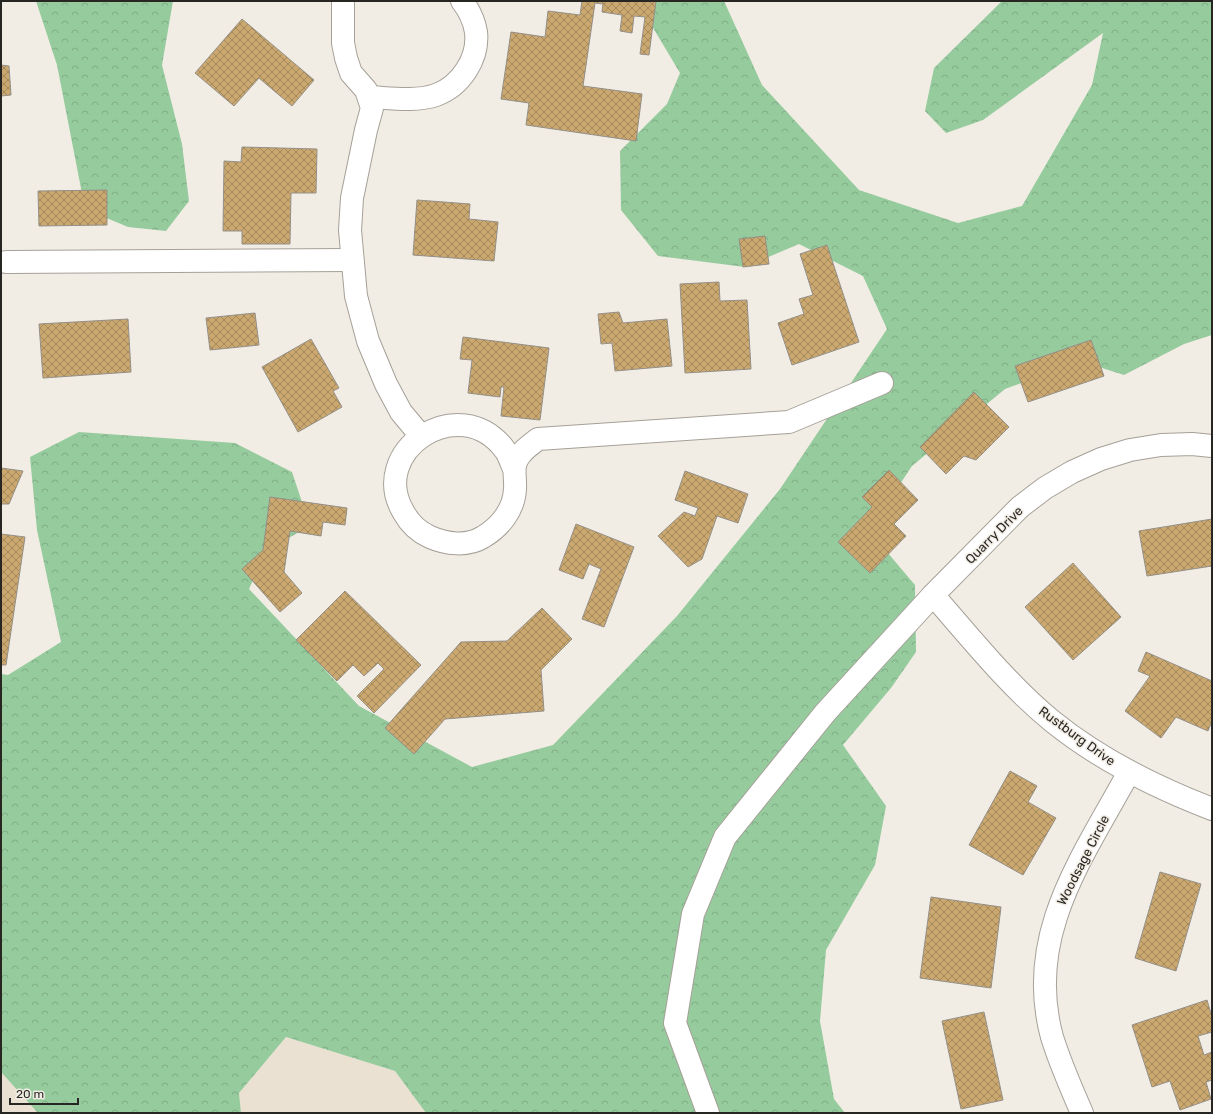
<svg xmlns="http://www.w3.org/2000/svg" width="1213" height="1114" viewBox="0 0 1213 1114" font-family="Rubik,sans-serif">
  <defs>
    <pattern id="forest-crowns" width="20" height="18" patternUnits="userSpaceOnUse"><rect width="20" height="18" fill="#96cb9d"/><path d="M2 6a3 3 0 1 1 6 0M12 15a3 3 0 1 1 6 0" fill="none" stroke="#81ae87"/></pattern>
    <pattern id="building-cross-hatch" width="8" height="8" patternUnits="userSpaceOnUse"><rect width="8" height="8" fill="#caa86f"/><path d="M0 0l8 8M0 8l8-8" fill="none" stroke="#a4895b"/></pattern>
  </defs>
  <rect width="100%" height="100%" fill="#f2ede4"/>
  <g fill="#eae1d2">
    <polygon points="286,1037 395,1071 426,1113 241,1113 239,1093"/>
    <polygon points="1,1072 38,1113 1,1113"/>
  </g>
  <g fill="url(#forest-crowns)">
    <polygon points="36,1 173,1 162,65 182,144 189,201 166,231 128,227 85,209 57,65"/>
    <polygon points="637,1 724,1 762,85 859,190 958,223 1022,206 1092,85 1103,33 983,120 946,133 925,111 934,68 1002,1 1212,1 1212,335 1184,344 1124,375 1080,361 1005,389 912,466 890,499 876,539 915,585 916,652 891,688 843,745 886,806 875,865 826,950 820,1021 834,1099 845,1113 426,1113 395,1071 286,1037 239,1093 241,1113 38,1113 1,1072 1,674 8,675 61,642 37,530 30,457 79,432 235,443 292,472 310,526 267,550 249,589 359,706 472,767 553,745 677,616 780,489 887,329 863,276 799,244 745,267 658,256 621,210 620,151 667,104 680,73"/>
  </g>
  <g fill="url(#building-cross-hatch)" stroke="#948f88">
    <polygon points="582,1 656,1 649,55 640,54 645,17 634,16 632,33 620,31 622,15 602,12 603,4 595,3 583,86 642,94 636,141 526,125 529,103 501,99 511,32 545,37 548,11 580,15"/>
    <polygon points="242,19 314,80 292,106 259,78 234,106 195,73"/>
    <polygon points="1,65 9,66 11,95 1,96"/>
    <polygon points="242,147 317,149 316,193 291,193 290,244 242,244 242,231 223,231 224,161 241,162"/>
    <polygon points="107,190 107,225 39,226 38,191"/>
    <polygon points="417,200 470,204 469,219 498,222 494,261 413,255"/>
    <polygon points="765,236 769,264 743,267 739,239"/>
    <polygon points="827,245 859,342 792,365 778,323 804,314 799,299 813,295 800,254"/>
    <polygon points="719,282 720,301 747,300 751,369 685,373 680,284"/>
    <polygon points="619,312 623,323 667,319 672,366 615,371 612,343 601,344 598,314"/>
    <polygon points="255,313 259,345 210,350 206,318"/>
    <polygon points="128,319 131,372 43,378 39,324"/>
    <polygon points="463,337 549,348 540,420 501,416 504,387 501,387 500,397 468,393 472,360 460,359"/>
    <polygon points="311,339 339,388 333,391 342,407 298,432 262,367"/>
    <polygon points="1091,340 1104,376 1028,402 1015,366"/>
    <polygon points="974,392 1009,427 976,460 964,456 946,474 920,447"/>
    <polygon points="1,468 23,471 9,504 1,504"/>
    <polygon points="889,470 918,500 894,524 906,536 870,573 838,542 872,507 862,497"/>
    <polygon points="685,471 748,494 738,523 717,516 702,559 688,567 658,536 684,512 695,516 698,508 675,500"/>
    <polygon points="270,497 347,508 345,525 323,522 321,536 290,531 284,572 302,593 280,612 242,569 263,550"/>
    <polygon points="1212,519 1212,566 1147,576 1139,531"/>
    <polygon points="576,524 634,547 604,627 582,619 601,569 589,564 583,579 559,570"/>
    <polygon points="1,534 25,537 6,665 1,665"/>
    <polygon points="1073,563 1121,617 1073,660 1025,607"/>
    <polygon points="345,591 421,665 374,713 357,696 384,669 378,663 364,676 353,665 337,681 296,640"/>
    <polygon points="542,608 572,639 541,670 544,711 445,719 414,754 385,728 461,642 507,641"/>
    <polygon points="1146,652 1212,681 1212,721 1208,731 1176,717 1161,738 1125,711 1150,676 1138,671"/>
    <polygon points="1010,771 1037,786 1028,802 1056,818 1023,875 969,845"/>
    <polygon points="1160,872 1201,884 1176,971 1135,958"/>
    <polygon points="931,897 1001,907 991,988 920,978"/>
    <polygon points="1207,1000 1212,1017 1212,1032 1198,1036 1204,1055 1212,1052 1212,1080 1206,1082 1211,1099 1180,1110 1170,1081 1152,1087 1132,1025"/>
    <polygon points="984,1012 1003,1100 961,1109 942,1021"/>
  </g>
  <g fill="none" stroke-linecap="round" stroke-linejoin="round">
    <defs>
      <g id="minor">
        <polyline points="343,1 343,43 346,58 351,73 366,90 372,108 366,130 352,198 350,230 356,296 368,341 386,384 401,412 421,436"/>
        <path d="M369 97C390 98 416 102 436 95 461 86 479 58 476 32 474 20 469 10 462 1"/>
        <polyline points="6,262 352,260"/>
        <path d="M514 469C511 463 509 455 505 450 460 389 366 451 404 513 410 524 419 532 430 537 446 544 467 547 483 537 500 527 514 510 515 489 516 477 511 466 520 455 525 448 532 444 538 439L789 422 882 383"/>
        <path d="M933 595C971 638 1008 685 1052 721 1100 760 1155 787 1212 809"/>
        <polyline points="708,1113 675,1023 693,914 725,837 825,713 933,595 1020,507 1045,488 1072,472 1101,459 1130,450 1161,445 1192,444 1212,446"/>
        <path d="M1082 1113C1071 1088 1060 1063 1052 1037 1024 935 1083 857 1129 772"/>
      </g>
    </defs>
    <use href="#minor" stroke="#a5a098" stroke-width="24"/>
    <use href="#minor" stroke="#fff" stroke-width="22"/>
  </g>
  <g text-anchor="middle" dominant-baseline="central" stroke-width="3" stroke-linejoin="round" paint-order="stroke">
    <g font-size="13" fill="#282623" stroke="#f2ede4">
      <text transform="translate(994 535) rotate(-45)">Quarry Drive</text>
      <text transform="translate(1077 736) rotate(36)">Rustburg Drive</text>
      <text transform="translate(1083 860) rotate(-63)">Woodsage Circle</text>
    </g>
  </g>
  <rect width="1213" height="1114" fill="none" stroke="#282623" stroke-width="4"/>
  <path d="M10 1098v6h68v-6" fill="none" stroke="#282623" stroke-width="2"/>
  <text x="16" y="1098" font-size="12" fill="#282623" stroke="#f2ede4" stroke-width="3" paint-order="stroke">20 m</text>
</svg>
